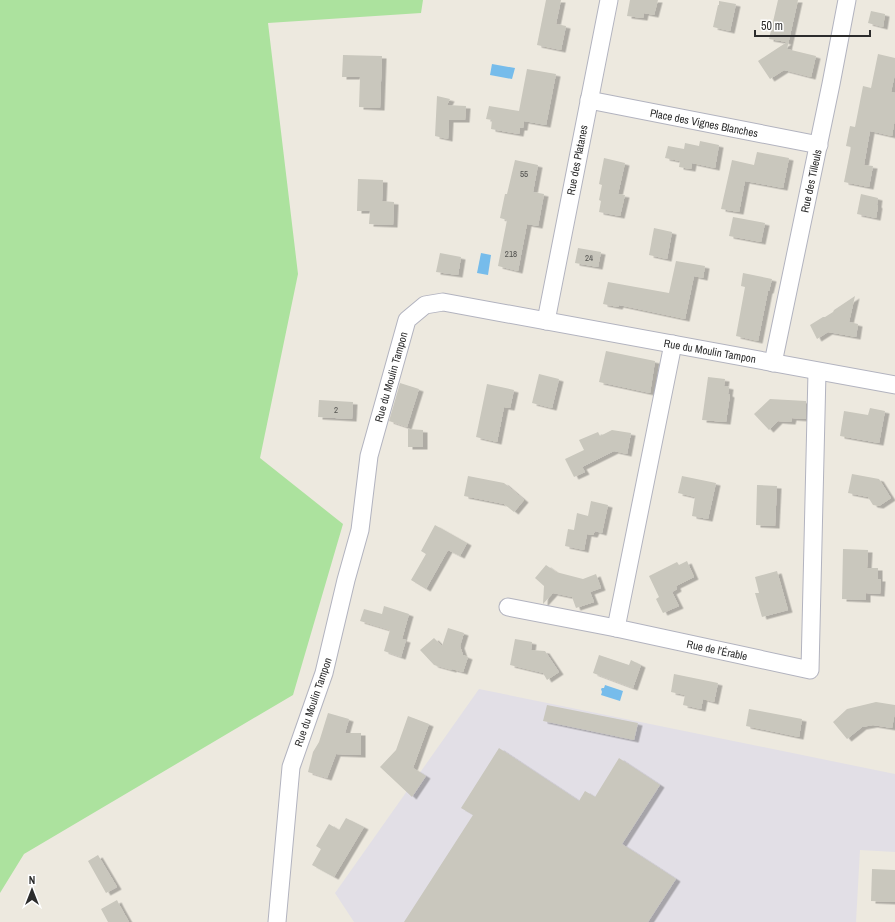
<svg xmlns="http://www.w3.org/2000/svg" width="895" height="922" viewBox="0 0 895 922" font-family="'Archivo Narrow',sans-serif">
  <defs>
    <filter id="shadow"><feDropShadow dx="4.5" dy="2.5" stdDeviation="0" flood-color="#0004"/></filter>
  </defs>
  <rect width="100%" height="100%" fill="#ede9df"/>
  <polygon fill="#e2dfe6" points="479,689 895,774 895,852 860,850 856,922 354,922 335,893"/>
  <polygon fill="#ace29e" points="0,0 423,0 421,13 268,23 298,274 260,458 343,524 293,695 24,854 0,893"/>
  <g fill="#76bceb">
    <polygon points="492,64 515,68 512,79 490,75"/>
    <polygon points="481,253 491,255 488,275 477,273"/>
    <polygon points="605,685 623,691 620,701 601,695 602,692 601,689 602,688 604,688"/>
  </g>
  <g fill="#c9c7bd" filter="url(#shadow)">
    <polygon points="546,0 561,0 556,24 566,26 561,50 537,45"/>
    <polygon points="630,0 658,0 654,15 644,13 643,18 627,16"/>
    <polygon points="778,0 798,0 787,49 816,56 811,77 784,70 770,79 758,61 787,42 769,39"/>
    <polygon points="719,1 736,4 730,31 713,27 718,5 719,5"/>
    <polygon points="871,11 885,14 883,27 868,23"/>
    <polygon points="878,54 895,58 895,74 891,92 895,93 895,118 892,136 870,131 864,165 873,166 869,187 844,182 851,147 846,146 850,126 855,127 863,86 871,88"/>
    <polygon points="343,55 382,56 380,108 359,107 360,77 342,77"/>
    <polygon points="527,69 556,74 546,125 524,121 523,128 520,128 519,134 491,129 492,120 486,119 489,106 519,111"/>
    <polygon points="437,96 450,99 447,105 466,106 465,120 449,120 448,139 435,136"/>
    <polygon points="700,141 719,145 715,168 692,163 691,169 679,167 680,161 665,158 668,146 684,149 685,143 699,146"/>
    <polygon points="757,152 789,158 783,188 745,181 739,212 721,209 732,160 754,165"/>
    <polygon points="604,158 625,163 618,194 625,195 620,216 599,212 601,201 599,200 602,185 599,184"/>
    <polygon points="515,160 538,165 533,192 544,194 538,226 527,224 518,271 498,266 507,220 500,218 505,194 507,194"/>
    <polygon points="358,179 383,180 382,201 394,202 393,225 369,224 370,211 357,211"/>
    <polygon points="861,194 878,198 877,205 878,206 876,218 857,214"/>
    <polygon points="733,217 765,223 761,242 729,236"/>
    <polygon points="654,228 672,232 667,259 649,255"/>
    <polygon points="578,248 601,252 598,267 575,263"/>
    <polygon points="440,253 461,257 458,275 436,272"/>
    <polygon points="676,261 705,266 703,278 694,276 685,319 619,305 618,307 603,304 608,282 669,293"/>
    <polygon points="743,273 772,279 769,291 768,291 758,341 736,336 745,287 741,286"/>
    <polygon points="855,296 849,322 858,324 856,337 828,332 817,339 810,325 823,317 825,317 833,312 834,310"/>
    <polygon points="606,351 655,361 650,393 599,382"/>
    <polygon points="539,374 559,379 552,408 532,403"/>
    <polygon points="708,377 725,379 724,386 729,387 728,394 730,395 726,422 702,420"/>
    <polygon points="400,383 419,389 407,427 389,421"/>
    <polygon points="487,384 514,390 510,408 504,407 497,442 476,437"/>
    <polygon points="770,399 806,401 806,419 792,418 791,422 778,421 769,430 754,414"/>
    <polygon points="319,400 353,402 352,419 318,417"/>
    <polygon points="870,408 885,411 879,443 840,436 844,411 868,415"/>
    <polygon points="408,429 423,430 423,447 408,447"/>
    <polygon points="612,430 631,433 627,454 614,451 582,467 585,472 574,477 565,459 584,450 579,440 598,432 600,436"/>
    <polygon points="852,474 879,479 891,498 879,506 873,505 868,497 848,493"/>
    <polygon points="468,476 504,483 524,500 514,512 504,504 464,496"/>
    <polygon points="682,476 716,483 708,519 692,516 695,497 678,493"/>
    <polygon points="757,485 777,486 775,526 756,525"/>
    <polygon points="591,501 608,505 602,533 595,531 593,535 587,534 584,550 565,546 568,529 574,530 577,513 588,516"/>
    <polygon points="435,525 467,543 460,556 448,550 426,589 411,580 426,554 421,551"/>
    <polygon points="843,549 868,550 867,568 878,568 878,579 881,579 880,594 866,593 866,600 842,599"/>
    <polygon points="687,561 694,577 676,586 677,589 672,592 679,606 663,613 656,599 659,597 649,576 677,562 679,565"/>
    <polygon points="546,565 556,572 583,579 596,574 601,588 590,592 594,602 576,608 572,597 553,593 543,604 544,586 535,578"/>
    <polygon points="777,571 788,610 762,617 755,593 759,593 755,577"/>
    <polygon points="384,606 409,614 402,639 406,640 401,657 384,651 390,630 360,621 364,609 382,614"/>
    <polygon points="448,628 464,633 460,646 463,655 468,657 463,672 452,669 452,670 434,665 420,650 434,638 442,646"/>
    <polygon points="515,639 532,642 531,650 545,651 559,672 547,680 543,673 510,665"/>
    <polygon points="599,655 629,665 631,660 641,665 633,688 593,673"/>
    <polygon points="674,674 718,683 714,702 703,699 701,709 683,705 685,695 671,692"/>
    <polygon points="876,702 895,705 895,712 892,728 873,725 862,727 847,739 833,722 847,709"/>
    <polygon points="547,705 638,723 634,740 543,721"/>
    <polygon points="749,709 802,719 799,737 746,726"/>
    <polygon points="328,713 349,719 345,733 361,733 361,755 336,754 327,778 308,772 313,752 319,742"/>
    <polygon points="408,716 429,724 413,768 426,776 412,797 380,767 396,750"/>
    <polygon points="499,748 579,801 585,791 595,797 619,758 660,785 622,844 676,879 648,922 404,922 473,815 461,808"/>
    <polygon points="346,818 364,827 334,877 312,865 321,849 316,846 329,824 339,830"/>
    <polygon points="98,855 117,887 106,893 88,861"/>
    <polygon points="872,869 895,870 895,902 871,901"/>
    <polygon points="117,900 120,906 129,922 108,922 101,909"/>
  </g>
  <g fill="none" stroke-linecap="round" stroke-linejoin="round">
    <defs>
      <g id="minor">
        <polyline points="589,100 819,145"/>
        <polyline points="546,321 609,0"/>
        <polyline points="673,344 616,628 810,670 817,372"/>
        <polyline points="773,363 831,84 847,0"/>
        <polyline points="508,607 616,628"/>
        <polyline points="277,922 291,767 324,673 346,580 360,530 369,456 407,320 425,305 443,302 895,385"/>
      </g>
    </defs>
    <use href="#minor" stroke="#b2b3bf" stroke-width="19"/>
    <use href="#minor" stroke="#fff" stroke-width="17"/>
  </g>
  <g text-anchor="middle" dominant-baseline="central" stroke-width="3" stroke-linejoin="round" paint-order="stroke">
    <g font-size="9" fill="#535350">
      <text x="524" y="174">55</text>
      <text x="511" y="254">218</text>
      <text x="589" y="258">24</text>
      <text x="336" y="410">2</text>
    </g>
    <g font-size="11" fill="#2c2c2c" stroke="#fff">
      <text transform="translate(704 123) rotate(11)">Place des Vignes Blanches</text>
      <text transform="translate(577 160) rotate(-79)">Rue des Platanes</text>
      <text transform="translate(811 181) rotate(-78)">Rue des Tilleuls</text>
      <text transform="translate(710 351) rotate(10)">Rue du Moulin Tampon</text>
      <text transform="translate(391 377) rotate(-74)">Rue du Moulin Tampon</text>
      <text transform="translate(717 650) rotate(12)">Rue de l’Érable</text>
      <text transform="translate(313 702) rotate(-71)">Rue du Moulin Tampon</text>
    </g>
  </g>
  <g transform="translate(32 890)" stroke="#ffffff" stroke-width="3" paint-order="stroke">
  <path d="M0-3L7 15L0 10L-7 15Z" fill="#2c2c2c"/>
  <text y="-6" font-size="11" font-weight="bold" text-anchor="middle" fill="#2c2c2c">N</text>
  </g>
  <path d="M755 30v6h115v-6" fill="none" stroke="#2c2c2c" stroke-width="2"/>
  <text x="761" y="30" font-size="12" fill="#2c2c2c" stroke="#ffffff" stroke-width="3" paint-order="stroke">50 m</text>
</svg>
